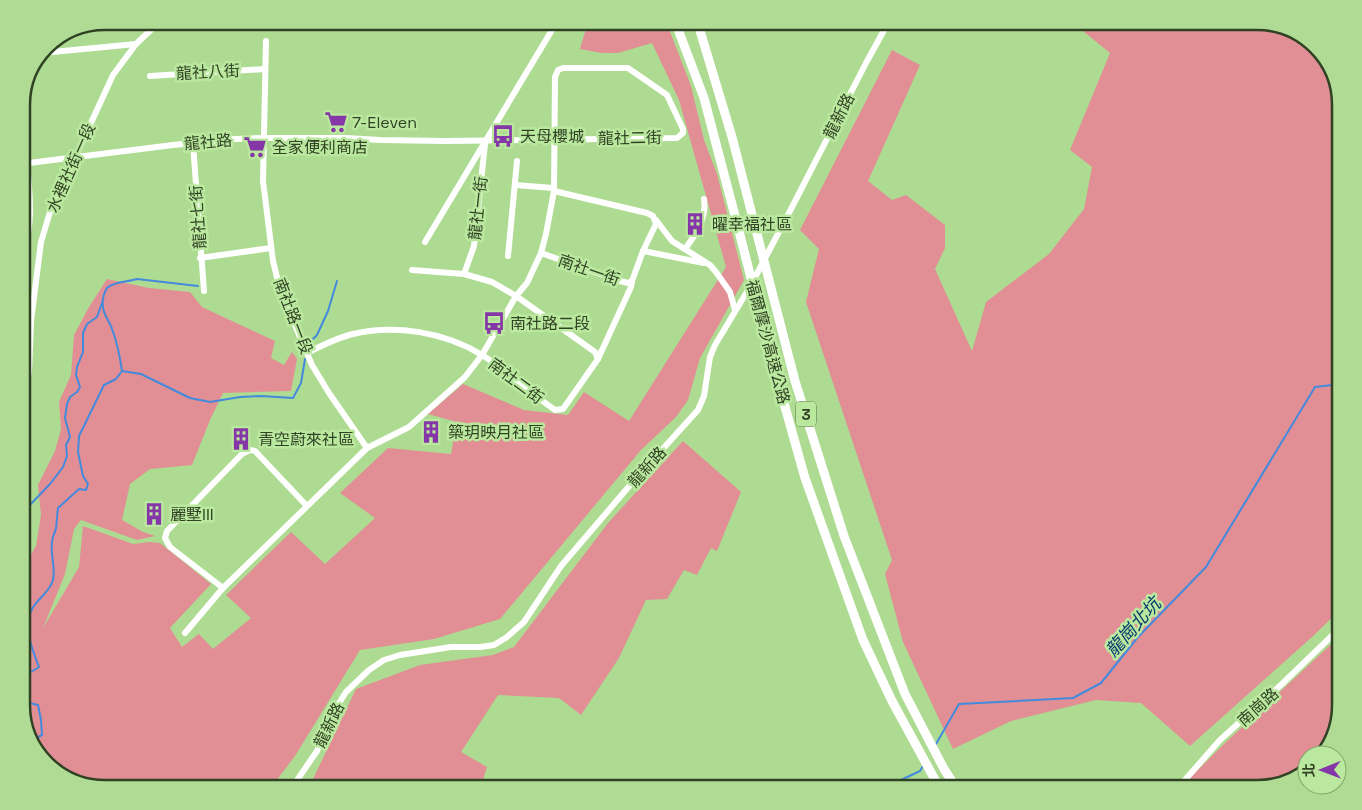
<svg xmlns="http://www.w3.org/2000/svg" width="1362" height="810" viewBox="0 0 1362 810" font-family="'Space Grotesk','Noto Sans TC',sans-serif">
  <rect width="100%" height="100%" fill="#aedb92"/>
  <g fill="#e28e95">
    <polygon points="1227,21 1257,21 1299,33 1329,63 1341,100 1341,609 1312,637 1190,746 1141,703 1096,700 1011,721 953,749 903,642 885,574 892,560 806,302 819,249 800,230 892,50 920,65 868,181 892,200 906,195 945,225 945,248 935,269 972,351 986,302 1049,254 1084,209 1092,167 1070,150 1110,53 1072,22 1155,22 1157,24 1177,31 1221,28"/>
    <polygon points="667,24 691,86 704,140 717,174 744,280 700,358 688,400 676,417 641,450 500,619 434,639 360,650 295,756 270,789 105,789 63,777 33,747 21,710 21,571 36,546 41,515 38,485 55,451 61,429 59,402 71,375 74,335 89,307 107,279 149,288 190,292 202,307 275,341 271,358 284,365 292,352 297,359 291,391 223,393 210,420 192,465 150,469 130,484 122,520 143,532 155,536 137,540 81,520 74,529 65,574 43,628 79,567 83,526 133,544 149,542 160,543 211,584 170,628 182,647 199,634 213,649 251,618 226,595 291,532 325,564 375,518 340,493 388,448 451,454 457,422 428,414 463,384 524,410 568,415 584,392 629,421 726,267 679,100 652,43 618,53 602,53 580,49 587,25"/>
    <polygon points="21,172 25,173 27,224 21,250"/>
    <polygon points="683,441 741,492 717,551 711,548 697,575 684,570 667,599 646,600 619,658 581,715 559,698 498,695 461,752 487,767 481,786 485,789 440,789 409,779 401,789 306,789 314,777 356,689 420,665 493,655 514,647 608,523"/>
    <polygon points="1341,635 1341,705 1334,731 1318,755 1307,755 1307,769 1299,777 1257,789 1179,789 1225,743"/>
  </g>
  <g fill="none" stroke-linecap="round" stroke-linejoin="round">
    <g stroke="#448adc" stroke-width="2">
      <polyline points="309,347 312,340 317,335 328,311 337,281"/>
      <polyline points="122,371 141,374 190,398 210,402 240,397 261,396 293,398 301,383 305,359"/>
      <polyline points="26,512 27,508 50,484 63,467 67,456 66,445 70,437 65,418 67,404 70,397 77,392 80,387 76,375 77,367 83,352 83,333 87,324 97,317 102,303"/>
      <path d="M21 678 39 667C31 647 20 620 37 602 43 595 50 590 53 580 56 567 50 555 52 542 52 537 55 533 56 528 57 521 57 515 58 508L79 489 86 490 88 484 83 476 78 452 79 436 104 385 116 379 122 371C120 357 117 342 112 329 110 322 103 314 103 307 102 301 104 293 107 288 114 281 129 282 137 279L198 286"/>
      <polyline points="21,701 38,705 41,720 42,735 31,741"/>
      <polyline points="936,744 959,704 1073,698 1101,683 1138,637 1206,567 1315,387 1341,384"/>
      <polyline points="882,789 920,771 923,766"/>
    </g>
    <g stroke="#fff" stroke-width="6">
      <polyline points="266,41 263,181 273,261 280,290 312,365 329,393 367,448"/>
      <polyline points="42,53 136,44"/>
      <polyline points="150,76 265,69"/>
      <polyline points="193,144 204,291"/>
      <polyline points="21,164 173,145 235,139 263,138 346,138 380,140 446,141 677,138 683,133 683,129 667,95 628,68 563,68 558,70 555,77 554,191 546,234 541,253 527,283 516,296 482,355 465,377 409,427 367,448 223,588 185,633"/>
      <polyline points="515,185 553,188"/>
      <polyline points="656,220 672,241 710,265 716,272 730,292 735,310"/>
      <polyline points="425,242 555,25"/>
      <path d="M685 249C696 234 707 219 704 199"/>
      <polyline points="643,251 704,263"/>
      <polyline points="541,253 620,281 628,283 632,281 643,251 656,224 653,216 647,213 554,191"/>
      <polyline points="508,256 517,161"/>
      <polyline points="200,258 271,248"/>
      <path d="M21 259C34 226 30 197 27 163"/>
      <polyline points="464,274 474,246 485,144"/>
      <path d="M307 353C321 346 336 338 353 334 395 324 445 332 482 355 508 371 530 393 555 410L563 409 598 359 595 352 516 296 492 282 464 274 412 270"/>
      <polyline points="598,359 631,287 632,281"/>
      <polyline points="21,416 29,371 31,321 41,242 50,212 113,75 136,44 154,27"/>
      <polyline points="21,498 26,527 21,546"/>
      <path d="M223 588 170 547 165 538 167 531 242 454C247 451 250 449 255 451L306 505"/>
      <polyline points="291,789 317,751 334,711 346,692 369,670 384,660 400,655 451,647 480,647 494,645 507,637 524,622 561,566 631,484 698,410 704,396 710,357 715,345 751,285 790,211 866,63 888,23"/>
      <polyline points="1177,789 1220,740 1282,684 1341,627"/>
    </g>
    <g stroke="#fff" stroke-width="9">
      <polyline points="676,24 704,98 740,235 773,364 805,478 863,640 892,701 940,789"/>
      <polyline points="698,24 732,137 795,381 844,536 905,694 944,769 957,789"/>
    </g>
  </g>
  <defs>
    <symbol id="supermarket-bare" viewBox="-9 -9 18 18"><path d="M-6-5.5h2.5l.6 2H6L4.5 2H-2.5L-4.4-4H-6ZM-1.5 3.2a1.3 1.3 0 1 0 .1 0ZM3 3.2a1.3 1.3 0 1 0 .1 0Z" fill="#8537a7" stroke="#bbe89f" stroke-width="2.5" paint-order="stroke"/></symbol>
    <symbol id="bus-bare" viewBox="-9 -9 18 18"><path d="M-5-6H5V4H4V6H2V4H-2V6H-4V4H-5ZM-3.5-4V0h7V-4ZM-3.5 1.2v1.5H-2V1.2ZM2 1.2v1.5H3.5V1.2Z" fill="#8537a7" stroke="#bbe89f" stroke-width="2.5" paint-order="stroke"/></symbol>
    <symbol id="building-bare" viewBox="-9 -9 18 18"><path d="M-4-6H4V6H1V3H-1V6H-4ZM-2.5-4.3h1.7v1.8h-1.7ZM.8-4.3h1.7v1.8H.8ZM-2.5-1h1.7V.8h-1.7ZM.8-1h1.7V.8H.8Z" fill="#8537a7" stroke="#bbe89f" stroke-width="2.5" paint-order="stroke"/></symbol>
  </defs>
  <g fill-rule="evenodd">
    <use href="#supermarket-bare" x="320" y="106" width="32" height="32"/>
    <use href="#bus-bare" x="487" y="120" width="32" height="32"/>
    <use href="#supermarket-bare" x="239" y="131" width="32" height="32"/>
    <use href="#building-bare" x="679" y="208" width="32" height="32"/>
    <use href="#bus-bare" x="478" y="307" width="32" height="32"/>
    <use href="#building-bare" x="415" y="416" width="32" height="32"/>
    <use href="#building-bare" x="225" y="423" width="32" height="32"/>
    <use href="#building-bare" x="138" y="498" width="32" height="32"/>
  </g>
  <g text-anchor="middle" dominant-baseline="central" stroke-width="5" stroke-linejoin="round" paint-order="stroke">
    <rect fill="#bbe89f" stroke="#5a7449" stroke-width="1" x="796" y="401.5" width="20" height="25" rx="4"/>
    <g font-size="15" font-weight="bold" fill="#304224">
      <text x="806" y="414">3</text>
    </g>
    <g font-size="16" fill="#304224" stroke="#bbe89f">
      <text transform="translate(208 72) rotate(-3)">龍社八街</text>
      <text transform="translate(839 116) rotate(-63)">龍新路</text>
      <text transform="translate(630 138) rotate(-1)">龍社二街</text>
      <text transform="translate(208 142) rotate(-5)">龍社路</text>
      <text transform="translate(71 168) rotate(-66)">水裡社街一段</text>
      <text transform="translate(478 208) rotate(-84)">龍社一街</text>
      <text transform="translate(198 217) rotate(-94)">龍社七街</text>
      <text transform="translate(589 270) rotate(19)">南社一街</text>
      <text transform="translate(293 316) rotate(69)">南社路一段</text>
      <text transform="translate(768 342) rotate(75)">福爾摩沙高速公路</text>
      <text transform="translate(516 381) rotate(37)">南社二街</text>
      <text transform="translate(647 467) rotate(-48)">龍新路</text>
      <text transform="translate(1258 707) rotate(-42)">南崗路</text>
      <text transform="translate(329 725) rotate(-64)">龍新路</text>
    </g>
    <g font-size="16" fill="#304224" stroke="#bbe89f" text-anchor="start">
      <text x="352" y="122">7-Eleven</text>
      <text x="520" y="136">天母櫻城</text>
      <text x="272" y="147">全家便利商店</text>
      <text x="712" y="224">曜幸福社區</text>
      <text x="510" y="323">南社路二段</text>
      <text x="448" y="432">築玥映月社區</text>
      <text x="258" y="439">青空蔚來社區</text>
      <text x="170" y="514">麗墅III</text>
    </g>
    <g font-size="18" font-style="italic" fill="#06396d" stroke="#bbe89f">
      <text transform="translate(1133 627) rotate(-48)">龍崗北坑</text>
    </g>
  </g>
  <path d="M0 0H1362V810H0ZM105 30H1257A75 75 0 0 1 1332 105V705A75 75 0 0 1 1257 780H105A75 75 0 0 1 30 705V105A75 75 0 0 1 105 30Z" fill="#b0db95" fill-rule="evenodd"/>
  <path fill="none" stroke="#304224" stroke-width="2.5" d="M105 30H1257A75 75 0 0 1 1332 105V705A75 75 0 0 1 1257 780H105A75 75 0 0 1 30 705V105A75 75 0 0 1 105 30Z"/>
  <g transform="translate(1322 770) rotate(269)"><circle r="24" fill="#bbe89f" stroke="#83a66e"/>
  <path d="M0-4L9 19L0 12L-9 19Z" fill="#8537a7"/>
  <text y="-8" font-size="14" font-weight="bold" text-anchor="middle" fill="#304224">北</text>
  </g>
</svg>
